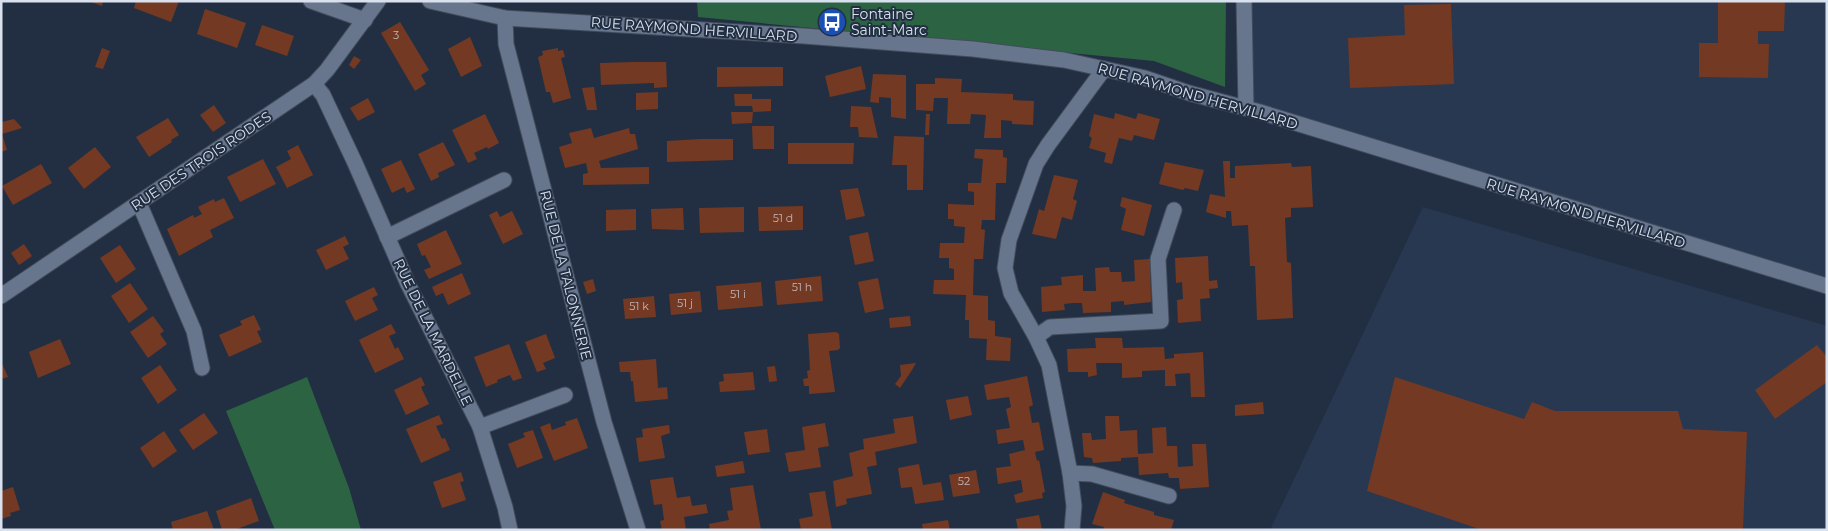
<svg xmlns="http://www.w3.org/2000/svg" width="1828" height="531" viewBox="0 0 1828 531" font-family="Montserrat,sans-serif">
  <rect width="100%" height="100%" fill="#222f42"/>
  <g fill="#283851">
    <polygon points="1243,1 1827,1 1827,277 1243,103"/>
    <polygon points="1423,207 1827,326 1827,530 1270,530"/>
  </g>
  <g fill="#2c6443">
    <polygon points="697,1 1226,1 1225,87 1154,61 698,17"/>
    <polygon points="307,377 349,488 361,530 275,530 226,411"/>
  </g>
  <g fill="#743922">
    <polygon points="88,1 103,1 102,6"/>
    <polygon points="136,1 179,1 171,22 134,8"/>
    <polygon points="1718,1 1785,1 1784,31 1758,31 1758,44 1769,44 1768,78 1699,77 1699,43 1718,43"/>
    <polygon points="1451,4 1454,84 1350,88 1348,38 1405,35 1404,5"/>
    <polygon points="205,9 246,23 237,48 197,34"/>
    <polygon points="400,22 429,70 421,75 426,84 415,91 381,33"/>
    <polygon points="262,25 294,36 287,56 255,45"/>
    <polygon points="470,37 482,66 461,77 448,49"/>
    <polygon points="102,48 110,51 103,69 95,67"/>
    <polygon points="558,48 558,51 563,50 565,57 561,58 571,98 553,103 550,92 546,92 538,57 543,55 542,51"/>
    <polygon points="354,56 361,60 354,69 349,65"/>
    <polygon points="634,62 666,62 667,87 654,88 654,83 601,85 600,63"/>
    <polygon points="861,66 866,89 830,97 825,76"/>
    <polygon points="717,67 783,67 783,86 717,87"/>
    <polygon points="873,74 906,75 906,119 891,117 891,98 879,97 879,103 870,102"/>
    <polygon points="935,78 962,79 961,92 1013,94 1013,100 1034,101 1033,125 1012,124 1012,121 1001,120 1001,138 984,138 986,115 971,114 970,124 947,124 948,98 934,98 933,111 916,110 916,84 935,84"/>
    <polygon points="594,87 597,110 587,110 582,88"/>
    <polygon points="658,92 658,109 636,110 636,93"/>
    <polygon points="734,94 752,94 752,99 771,99 771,111 753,112 752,123 732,124 731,112 753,112 752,106 735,106"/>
    <polygon points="368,98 375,112 358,121 350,108"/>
    <polygon points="214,105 226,123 213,132 200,115"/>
    <polygon points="851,106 871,107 878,138 859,137 858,127 850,127"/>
    <polygon points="1115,113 1136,119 1138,113 1160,119 1154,140 1134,135 1132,141 1119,138 1112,164 1104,162 1106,153 1089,148 1092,138 1089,136 1094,114 1114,119"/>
    <polygon points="485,114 499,143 488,149 487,147 474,153 477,159 468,163 452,130"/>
    <polygon points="926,114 930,114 929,135 925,135"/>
    <polygon points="168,118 179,135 171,140 172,142 149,157 136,137"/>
    <polygon points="14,119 22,128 2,134 7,150 1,152 1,122"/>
    <polygon points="752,126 774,126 774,149 753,149"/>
    <polygon points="591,128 594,138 629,128 630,134 635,134 638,149 599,161 601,168 649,167 649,184 583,185 583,174 588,173 586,163 565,168 559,147 572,143 569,133"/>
    <polygon points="894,136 924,137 923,190 907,190 907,165 892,165"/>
    <polygon points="701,139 733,139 733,160 667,162 667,141"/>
    <polygon points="443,142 455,165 438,173 439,177 431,181 418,154"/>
    <polygon points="788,143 854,143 853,164 788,164"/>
    <polygon points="298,145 313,175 287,188 276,167 291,159 287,151"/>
    <polygon points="95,147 111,167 84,189 68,168"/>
    <polygon points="975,149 1003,150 1003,157 1007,158 1006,183 996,183 995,220 982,220 981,229 985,230 983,259 974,259 973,295 988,296 988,320 995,321 995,336 1011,338 1010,361 986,360 987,339 969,338 969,320 965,320 966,295 933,294 934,280 954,280 954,269 949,268 949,258 939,258 940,243 964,243 965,227 954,226 954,219 948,219 948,204 974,205 974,192 968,191 968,183 981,183 983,159 974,158"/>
    <polygon points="263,159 276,184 240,202 227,177"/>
    <polygon points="401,160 415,189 407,193 404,187 392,193 381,169"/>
    <polygon points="1223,161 1230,161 1230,178 1235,178 1235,166 1291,163 1292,167 1311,166 1313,207 1291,208 1291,217 1285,218 1287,262 1291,263 1293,318 1257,320 1255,266 1250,266 1248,225 1232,226 1231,211 1226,211 1226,218 1206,212 1210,194 1225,197"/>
    <polygon points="1165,162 1204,170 1198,191 1185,188 1183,190 1159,184"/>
    <polygon points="41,164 52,183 13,205 2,186"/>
    <polygon points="1054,175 1078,180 1073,199 1077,201 1072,220 1062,217 1056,239 1032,234 1039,209 1044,211"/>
    <polygon points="858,188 865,216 846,220 840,190"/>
    <polygon points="1122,197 1152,205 1144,236 1121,230 1126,209 1120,206"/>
    <polygon points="224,198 234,218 210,230 213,237 179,256 167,229 193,215 194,218 202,214 198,207 214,199 215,202"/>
    <polygon points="803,206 803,230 759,231 758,207"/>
    <polygon points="744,207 744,232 700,233 699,208"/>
    <polygon points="683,208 684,230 652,229 651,209"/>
    <polygon points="636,209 636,230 606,231 606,210"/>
    <polygon points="497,211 500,217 512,211 523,234 503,244 489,215"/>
    <polygon points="446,230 462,264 429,279 424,270 431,267 425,255 422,256 417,244"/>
    <polygon points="868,232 874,261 855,265 849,236"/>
    <polygon points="345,236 349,244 343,247 349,259 326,270 316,250"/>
    <polygon points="24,244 32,256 19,265 11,253"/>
    <polygon points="120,245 136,269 116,283 100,258"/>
    <polygon points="1208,256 1209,281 1217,280 1218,288 1209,289 1210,298 1200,299 1201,321 1178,323 1177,300 1183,299 1182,282 1176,283 1175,258"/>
    <polygon points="1150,259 1151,302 1124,305 1124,301 1111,302 1111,312 1083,313 1082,303 1073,303 1064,304 1065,310 1042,312 1041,287 1062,285 1061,277 1083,275 1083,291 1096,291 1095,268 1109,267 1110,272 1121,272 1122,282 1135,281 1134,260"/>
    <polygon points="462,273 471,294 448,305 443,293 436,296 432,287"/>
    <polygon points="821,276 823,301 777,305 775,281"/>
    <polygon points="878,278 884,309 865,313 858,282"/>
    <polygon points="593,279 596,291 587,294 583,282"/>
    <polygon points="761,282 763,306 718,310 716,286"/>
    <polygon points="130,283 148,309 129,323 111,296"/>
    <polygon points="374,287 378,295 372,298 378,310 355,321 345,301"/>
    <polygon points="700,291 702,312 671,315 669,294"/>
    <polygon points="654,296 656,317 625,319 623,299"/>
    <polygon points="254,315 261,330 257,331 262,342 229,357 219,335 242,325 240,321"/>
    <polygon points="153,316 164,331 160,334 167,344 148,358 130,332"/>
    <polygon points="910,316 911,326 890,328 889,318"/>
    <polygon points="391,324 396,333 389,336 395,349 398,347 404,359 375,373 359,340"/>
    <polygon points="836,332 839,334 840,348 838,350 829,351 835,392 809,394 809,386 804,386 803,379 808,378 807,371 810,370 808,334"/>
    <polygon points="546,334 555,358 543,363 546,369 537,372 525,342"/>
    <polygon points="1095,338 1122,338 1123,348 1164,347 1165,359 1174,358 1174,354 1203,352 1205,397 1191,397 1190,373 1175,374 1176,386 1165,386 1165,370 1142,371 1142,377 1122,378 1122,363 1096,363 1097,375 1088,377 1088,372 1068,372 1067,349 1096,348"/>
    <polygon points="60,339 71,364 38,378 29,352"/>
    <polygon points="509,344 522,378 513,381 510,375 497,380 498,382 486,387 474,357"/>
    <polygon points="1817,345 1827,357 1827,382 1775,419 1755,390"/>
    <polygon points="656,359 658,388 667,387 668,399 635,402 633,381 631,381 630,372 620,372 619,362"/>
    <polygon points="1,361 8,377 1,379"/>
    <polygon points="916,363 912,370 900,388 895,384 901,376 900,365"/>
    <polygon points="160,365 177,390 158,404 141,378"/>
    <polygon points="775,366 777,381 769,382 767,367"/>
    <polygon points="753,372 755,390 720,392 719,382 724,381 723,374"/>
    <polygon points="1027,376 1033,405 1029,407 1032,423 1039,422 1044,450 1035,452 1037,461 1039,460 1045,492 1042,493 1043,498 1016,503 1014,495 1023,492 1021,480 998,484 996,468 1011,466 1009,454 1025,450 1023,440 998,444 996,430 1010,428 1006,409 1011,407 1009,397 987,400 984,385"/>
    <polygon points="421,377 425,385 421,387 429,404 406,415 394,390"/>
    <polygon points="1395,377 1524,419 1532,402 1555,411 1678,411 1683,429 1747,432 1743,530 1482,530 1367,491"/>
    <polygon points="968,396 972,415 950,420 946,400"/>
    <polygon points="1263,402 1264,414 1235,416 1235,405"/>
    <polygon points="204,413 218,433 193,450 179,430"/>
    <polygon points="439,415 443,424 436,426 442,439 445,438 450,450 421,463 406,429"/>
    <polygon points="913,416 917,443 875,452 877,465 867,467 872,494 846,499 847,504 836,507 833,481 853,476 849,453 864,449 863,439 895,433 893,419"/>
    <polygon points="1105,416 1119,416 1120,431 1137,430 1138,454 1153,453 1152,428 1166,427 1167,446 1177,446 1178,467 1193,466 1192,444 1206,444 1209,487 1180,489 1179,478 1169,478 1168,473 1139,475 1138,457 1121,458 1121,461 1093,463 1092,458 1084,457 1082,433 1091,433 1092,440 1106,439"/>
    <polygon points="577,418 588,448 554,461 540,427 550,423 552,430 566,425 565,422"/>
    <polygon points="825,423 829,446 818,448 821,467 789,472 785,453 805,450 802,427"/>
    <polygon points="669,425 670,433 661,436 665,458 639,462 636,438 643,437 642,429"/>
    <polygon points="767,429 770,452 748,455 744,432"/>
    <polygon points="533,430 543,458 517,468 508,444 525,437 523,433"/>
    <polygon points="164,431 177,451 153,468 140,448"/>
    <polygon points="743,461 745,473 717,477 715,466"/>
    <polygon points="919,464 923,485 941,482 944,500 915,504 912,487 901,488 898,468"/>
    <polygon points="976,470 980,493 953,497 949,475"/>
    <polygon points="461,472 464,481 460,482 466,500 442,508 433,482"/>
    <polygon points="673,477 677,498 690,496 692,506 706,504 708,513 684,517 686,530 662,530 660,521 664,520 662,504 654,505 650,480"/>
    <polygon points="753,485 761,530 710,530 709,524 729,520 727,511 733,510 730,488"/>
    <polygon points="13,487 20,510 10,513 11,516 1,519 1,491"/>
    <polygon points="825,491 832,530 801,530 799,519 813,516 809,493"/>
    <polygon points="1103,492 1125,500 1124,503 1154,512 1154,515 1174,520 1171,530 1103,530 1104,527 1092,524"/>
    <polygon points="251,498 259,521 234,530 222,530 216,511"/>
    <polygon points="207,511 214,530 173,530 171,522"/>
    <polygon points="1039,515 1042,530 1018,530 1016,519"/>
    <polygon points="948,520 950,530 923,530 922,524"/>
  </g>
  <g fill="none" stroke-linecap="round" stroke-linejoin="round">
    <defs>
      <g id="street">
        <polyline points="311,1 365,20"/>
        <polyline points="430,1 505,18 804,36 973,49 1064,60 1145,78 1189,93 1260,112 1827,286"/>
        <polyline points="1244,1 1246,108"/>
        <polyline points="505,18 506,44 604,422 638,530"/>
        <polyline points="314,84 323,95 355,163 408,284 480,427 505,507 510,530"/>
        <polyline points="139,203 194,331 202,368"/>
        <polyline points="387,237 504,180"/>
        <polyline points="1,296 314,84 327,70 378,1"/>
        <polyline points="1036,337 1050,327 1161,321 1158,259 1174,210"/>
        <polyline points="480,427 565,395"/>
        <polyline points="1070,473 1092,474 1169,496"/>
        <polyline points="1072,530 1074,506 1070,473 1049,365 1036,337 1011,293 1005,268 1009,240 1036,164 1048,145 1104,69"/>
      </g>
    </defs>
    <use href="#street" stroke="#414b5b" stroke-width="17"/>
    <use href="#street" stroke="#67768d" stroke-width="15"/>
  </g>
  <defs>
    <symbol id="bus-disc" viewBox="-11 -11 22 22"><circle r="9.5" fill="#1a4fb4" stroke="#222f42"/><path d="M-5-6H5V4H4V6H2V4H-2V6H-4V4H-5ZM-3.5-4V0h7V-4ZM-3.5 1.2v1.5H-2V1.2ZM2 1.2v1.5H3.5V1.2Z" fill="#fff"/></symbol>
  </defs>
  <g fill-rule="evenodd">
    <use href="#bus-disc" x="816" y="6" width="32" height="32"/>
  </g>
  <g text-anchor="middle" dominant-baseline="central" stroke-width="4" stroke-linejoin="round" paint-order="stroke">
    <g font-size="11" fill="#c0b7bb">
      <text x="396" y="35">3</text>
      <text x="783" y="218">51 d</text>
      <text x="802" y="287">51 h</text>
      <text x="738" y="294">51 i</text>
      <text x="685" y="303">51 j</text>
      <text x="639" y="306">51 k</text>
      <text x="964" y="481">52</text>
    </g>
    <g font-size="14" fill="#d9e1ee" stroke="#222f42" text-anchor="start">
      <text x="851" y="14">Fontaine<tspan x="851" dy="16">Saint-Marc</tspan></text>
    </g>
    <g font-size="14" fill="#d9e1ee" stroke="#222f42">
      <text transform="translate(694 29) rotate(4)">RUE RAYMOND HERVILLARD</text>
      <text transform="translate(1198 96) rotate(16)">RUE RAYMOND HERVILLARD</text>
      <text transform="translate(201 161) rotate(-34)">RUE DES TROIS RODES</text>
      <text transform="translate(1586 213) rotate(17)">RUE RAYMOND HERVILLARD</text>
      <text transform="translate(566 275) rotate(76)">RUE DE LA TALONNERIE</text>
      <text transform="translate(433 332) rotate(64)">RUE DE LA MARDELLE</text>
    </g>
  </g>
  <rect width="1828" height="531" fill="none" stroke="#d9e1ee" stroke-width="5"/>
</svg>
